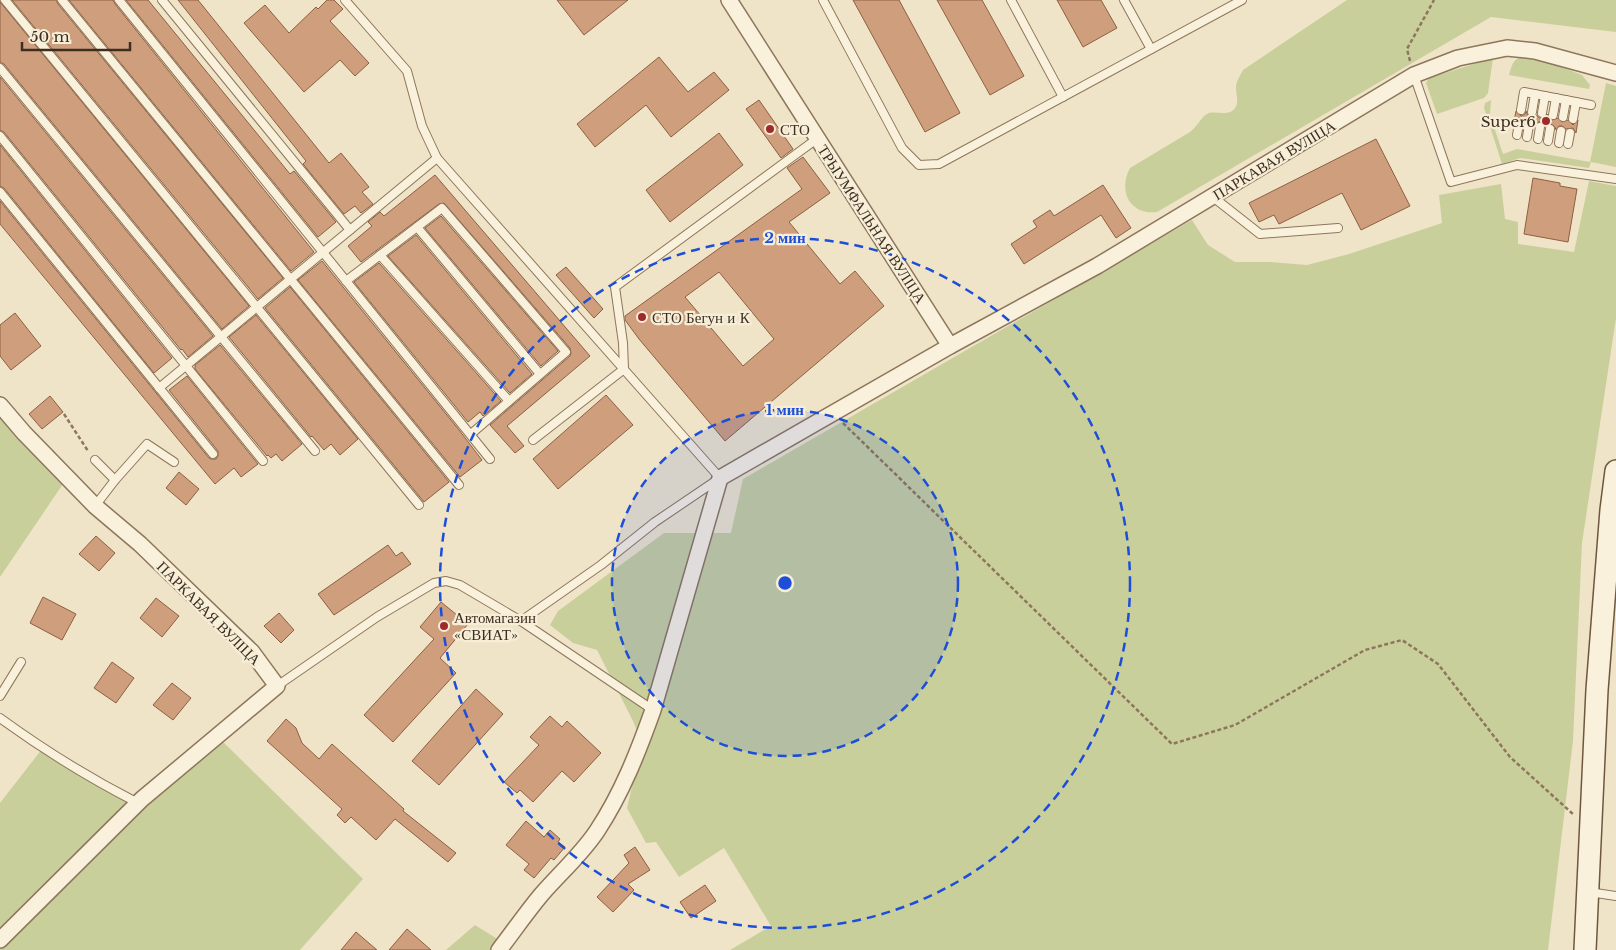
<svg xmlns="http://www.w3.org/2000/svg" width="1616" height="950" viewBox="0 0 1616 950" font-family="'Libre Baskerville',serif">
  <rect width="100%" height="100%" fill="#f0e4c8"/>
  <g fill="#c9cf9b">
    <path d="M1347 0H1616V32L1491 17 1157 212C1129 215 1118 190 1130 168L1190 132C1198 126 1202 115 1209 113 1219 111 1232 118 1237 104 1238 99 1236 94 1236 88 1236 81 1240 76 1243 70Z"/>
    <path d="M1524 56 1554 64 1582 75 1590 85 1589 89 1509 75C1512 65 1513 58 1524 56Z"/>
    <polygon points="1493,58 1488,93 1484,98 1437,114 1426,83 1429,78"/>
    <polygon points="1606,83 1616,86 1616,167 1591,162 1589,168 1520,158 1502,164 1484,108 1485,103 1491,100 1490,115 1503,154 1517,149 1590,162"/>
    <polygon points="1589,181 1616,186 1616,318 1582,543 1573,741 1548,950 730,950 771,926 724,848 679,877 656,842 646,843 627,808 642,743 633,721 597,650 573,643 550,625 558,611 664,533 731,533 743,479 1192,220 1208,245 1235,262 1269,262 1307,265 1349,254 1442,223 1439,195 1501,184 1505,219 1518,222 1518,244 1574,252"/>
    <polygon points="0,405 67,478 0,577"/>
    <polygon points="217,736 363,879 300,950 0,950 0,803 42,749 138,803"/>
    <polygon points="475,925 504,943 499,950 446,950"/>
  </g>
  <g fill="#cf9f7d" stroke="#8d5f41" fill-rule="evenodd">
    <polygon points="12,0 56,0 58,4 283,278 258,299"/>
    <polygon points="69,0 113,0 115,4 314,252 291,271"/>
    <polygon points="126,0 148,0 290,174 294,171 336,222 318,237"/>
    <polygon points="178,0 198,0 329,163 341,153 369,187 362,192 373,204 361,213 355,206 344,214 303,164 306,161"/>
    <polygon points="327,0 334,0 343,9 330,21 369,63 355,76 340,60 304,92 244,23 265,5 289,33 316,7 318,9"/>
    <polygon points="557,0 628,0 584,35"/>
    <polygon points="853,0 899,0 960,113 925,132"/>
    <polygon points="937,0 982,0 1024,76 990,95"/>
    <polygon points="1057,0 1101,0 1117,28 1083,47"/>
    <polygon points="0,2 249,306 222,329 4,64 0,62"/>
    <polygon points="659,57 688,92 714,72 729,90 671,137 646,105 595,147 577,124"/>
    <polygon points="0,77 213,336 188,357 182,349 181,350 4,132 0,130"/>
    <polygon points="759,100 793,149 781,158 746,109"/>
    <polygon points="1516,111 1521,116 1525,114 1526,111 1528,116 1532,118 1537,115 1539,118 1543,118 1547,114 1552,120 1558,118 1562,122 1568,120 1573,125 1578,120 1576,133 1573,128 1566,129 1562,126 1559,126 1556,130 1555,127 1551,124 1545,126 1543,122 1538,122 1535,126 1532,120 1528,120 1524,122 1519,117 1514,121"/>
    <polygon points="719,133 743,165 670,222 646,190"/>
    <polygon points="1376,139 1410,206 1361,230 1342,193 1279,224 1274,215 1259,222 1249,203"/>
    <polygon points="0,145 172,358 154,373 4,188 0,186"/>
    <path d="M803 157 830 193 789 222 840 284 855 271 884 306 725 441 639 339 625 320V316L802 189 787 168ZM719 272 774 339 743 366 685 297Z"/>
    <polygon points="435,175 590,356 507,426 524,446 515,453 490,425 570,356 571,353 570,348 444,203 439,204 361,262 348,246 372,226 368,222 380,212 384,216"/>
    <polygon points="1533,178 1560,183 1560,186 1577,189 1568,242 1524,234"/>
    <polygon points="1103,185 1131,228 1116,238 1101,215 1024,264 1011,244 1037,227 1033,221 1050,210 1054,216"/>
    <polygon points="0,201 209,458 211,459 216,459 218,456 218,451 169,390 187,376 258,464 241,477 234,468 215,484 0,224"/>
    <polygon points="441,216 558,351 541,366 425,228"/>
    <polygon points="416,235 532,374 510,393 388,256"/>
    <polygon points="322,261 459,430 482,460 460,477 298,280"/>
    <polygon points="379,263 501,401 483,416 480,412 468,422 354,282"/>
    <polygon points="566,267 603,309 594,318 556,275"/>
    <polygon points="290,287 449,482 424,502 265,308"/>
    <polygon points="15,313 41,346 11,370 0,356 0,325"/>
    <polygon points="256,315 358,439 340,455 331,444 324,450 312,436 311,437 229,337"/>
    <polygon points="220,345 302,444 282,461 276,454 271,458 268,455 267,456 195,369 195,365"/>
    <polygon points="606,395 633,425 558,489 533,459"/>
    <polygon points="50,396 63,412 42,429 29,414"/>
    <polygon points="179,472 199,489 186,505 166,488"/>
    <polygon points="96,536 115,553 99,571 79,554"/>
    <polygon points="388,545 396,556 402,552 411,564 334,615 318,594"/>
    <polygon points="43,597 76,614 62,640 30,623"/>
    <polygon points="156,598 179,616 162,637 140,618"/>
    <polygon points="441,602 468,624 440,658 456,673 393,742 364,715 434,639 420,627"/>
    <polygon points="279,613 294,630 281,643 264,626"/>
    <polygon points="112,662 134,678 116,703 94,688"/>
    <polygon points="172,683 191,698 173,720 153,705"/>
    <polygon points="476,689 503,714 439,785 412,761"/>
    <polygon points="550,716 562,727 567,721 601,753 574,782 562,771 533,802 520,790 517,793 504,782 539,745 530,737"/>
    <polygon points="286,719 296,728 302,743 319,759 332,744 404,809 403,811 456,853 448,862 395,819 376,840 351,817 345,823 337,815 342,809 267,741"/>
    <polygon points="526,821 544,837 550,830 560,839 558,842 565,847 554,860 551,858 534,878 524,870 529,864 506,845"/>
    <polygon points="635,847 650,870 628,884 634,890 613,912 597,897 629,863 624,855"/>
    <polygon points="705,885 716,901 691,918 680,902"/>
    <polygon points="407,929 431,950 389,950"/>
    <polygon points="356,932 377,950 341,950"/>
  </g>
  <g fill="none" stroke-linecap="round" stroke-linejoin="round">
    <defs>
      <g id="service">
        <polyline points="5,0 419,505"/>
        <polyline points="62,0 459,485"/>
        <polyline points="119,0 490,459"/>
        <polyline points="162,0 350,230"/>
        <polyline points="345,0 407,71 422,126 437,158 720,478 655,522 601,565 521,621"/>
        <polyline points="823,0 902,148 919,165 939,164 1242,0"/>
        <polyline points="1011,0 1063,97"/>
        <polyline points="1124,0 1151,49"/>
        <polyline points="0,68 315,451"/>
        <polyline points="1414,75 1451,182 1517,165 1616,179"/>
        <polyline points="1521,110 1524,92 1591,105"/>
        <polyline points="1532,112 1535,94"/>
        <polyline points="1542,113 1545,96"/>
        <polyline points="1553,115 1556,98"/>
        <polyline points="1563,117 1566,100"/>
        <polyline points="1573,119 1576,102"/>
        <polyline points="1517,135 1519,123"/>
        <polyline points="0,136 263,461"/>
        <polyline points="1527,137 1529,125"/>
        <polyline points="1538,139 1540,127"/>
        <polyline points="1548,141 1550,129"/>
        <polyline points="1559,143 1561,131"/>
        <polyline points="1568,144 1570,133"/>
        <polyline points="0,192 213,454"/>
        <polyline points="1213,197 1260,234 1338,228"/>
        <polyline points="417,227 540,374"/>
        <polyline points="380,255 509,401"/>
        <polyline points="346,281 442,208 566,352 471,434"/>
        <polyline points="159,388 437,158"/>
        <polyline points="533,440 624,369 623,343 615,287 818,138"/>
        <polyline points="95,460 115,480"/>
        <polyline points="95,506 115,480 147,444 174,462"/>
        <polyline points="277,686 377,617 434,583 446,581 460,585 521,621 653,710"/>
        <polyline points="0,696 21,662"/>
        <path d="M0 718C44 750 89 778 138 803"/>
        <polyline points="1589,892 1616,896"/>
      </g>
      <g id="minor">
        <polyline points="729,0 950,346"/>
        <polyline points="0,405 24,433 95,506 140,544 252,652 277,686 142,799 0,940"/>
        <path d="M499 950C513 932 526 913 541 895 559 874 581 855 597 831 622 793 638 752 653 710L720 478 950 346 1097 266 1414 75 1458 58 1507 48 1535 51 1616 73"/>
      </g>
      <polyline id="secondary" points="1585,950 1597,690 1611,510 1616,471"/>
    </defs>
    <use href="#service" stroke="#8d765c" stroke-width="10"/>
    <use href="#minor" stroke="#8d765c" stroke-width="18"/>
    <use href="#secondary" stroke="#6f573f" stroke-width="24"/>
    <g stroke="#8d765c" stroke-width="2.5" stroke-dasharray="4 2.5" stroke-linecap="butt">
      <polyline points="1410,61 1407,49 1434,0"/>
      <polyline points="64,414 88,451"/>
      <polyline points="843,423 1172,744 1235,725 1365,650 1402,640 1438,664 1510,757 1574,815"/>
    </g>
    <use href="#service" stroke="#faf1dc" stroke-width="8"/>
    <use href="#minor" stroke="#faf1dc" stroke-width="15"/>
    <use href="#secondary" stroke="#faf1dc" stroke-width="21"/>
  </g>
  <circle cx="785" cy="583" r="173" fill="#1d4ed8" fill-opacity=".12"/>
  <g fill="none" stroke="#1d4ed8" stroke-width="2.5" stroke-dasharray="9 6">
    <circle cx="785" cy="583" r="173"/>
    <circle cx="785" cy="583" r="345"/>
  </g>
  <g fill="#9e2a2b" stroke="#f7eed8" stroke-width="2">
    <circle cx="1546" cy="121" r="5"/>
    <circle cx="770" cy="129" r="5"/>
    <circle cx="642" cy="317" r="5"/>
    <circle cx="444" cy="626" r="5"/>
  </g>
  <g text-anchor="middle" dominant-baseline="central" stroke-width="4.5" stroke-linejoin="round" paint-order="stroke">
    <g font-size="15" fill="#3d2e20" stroke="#f7eed8" text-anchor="start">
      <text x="1536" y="121" text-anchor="end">Super6</text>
      <text x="780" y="129">СТО</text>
      <text x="652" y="317">СТО Бегун и К</text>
      <text x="454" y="617">Автомагазин<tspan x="454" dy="17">«СВИАТ»</tspan></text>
    </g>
    <g font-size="15" fill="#3d2e20" stroke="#f7eed8">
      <text transform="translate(1274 160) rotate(-31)">ПАРКАВАЯ ВУЛІЦА</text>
      <text transform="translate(872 224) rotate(57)">ТРЫУМФАЛЬНАЯ ВУЛІЦА</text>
      <text transform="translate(209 613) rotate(45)">ПАРКАВАЯ ВУЛІЦА</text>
    </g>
  </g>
  <circle cx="785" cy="583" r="8" fill="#1d4ed8" stroke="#f7eed8" stroke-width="2.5"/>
  <g font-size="15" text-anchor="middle" font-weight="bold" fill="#1d4ed8" stroke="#f7eed8" stroke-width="4.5" stroke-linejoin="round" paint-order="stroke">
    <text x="785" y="243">2 мин</text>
    <text x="785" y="415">1 мин</text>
  </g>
  <path d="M22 42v8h108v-8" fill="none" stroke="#3d2e20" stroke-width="2.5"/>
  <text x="30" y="42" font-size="15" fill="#3d2e20" stroke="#f7eed8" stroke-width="4" paint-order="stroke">50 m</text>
</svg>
